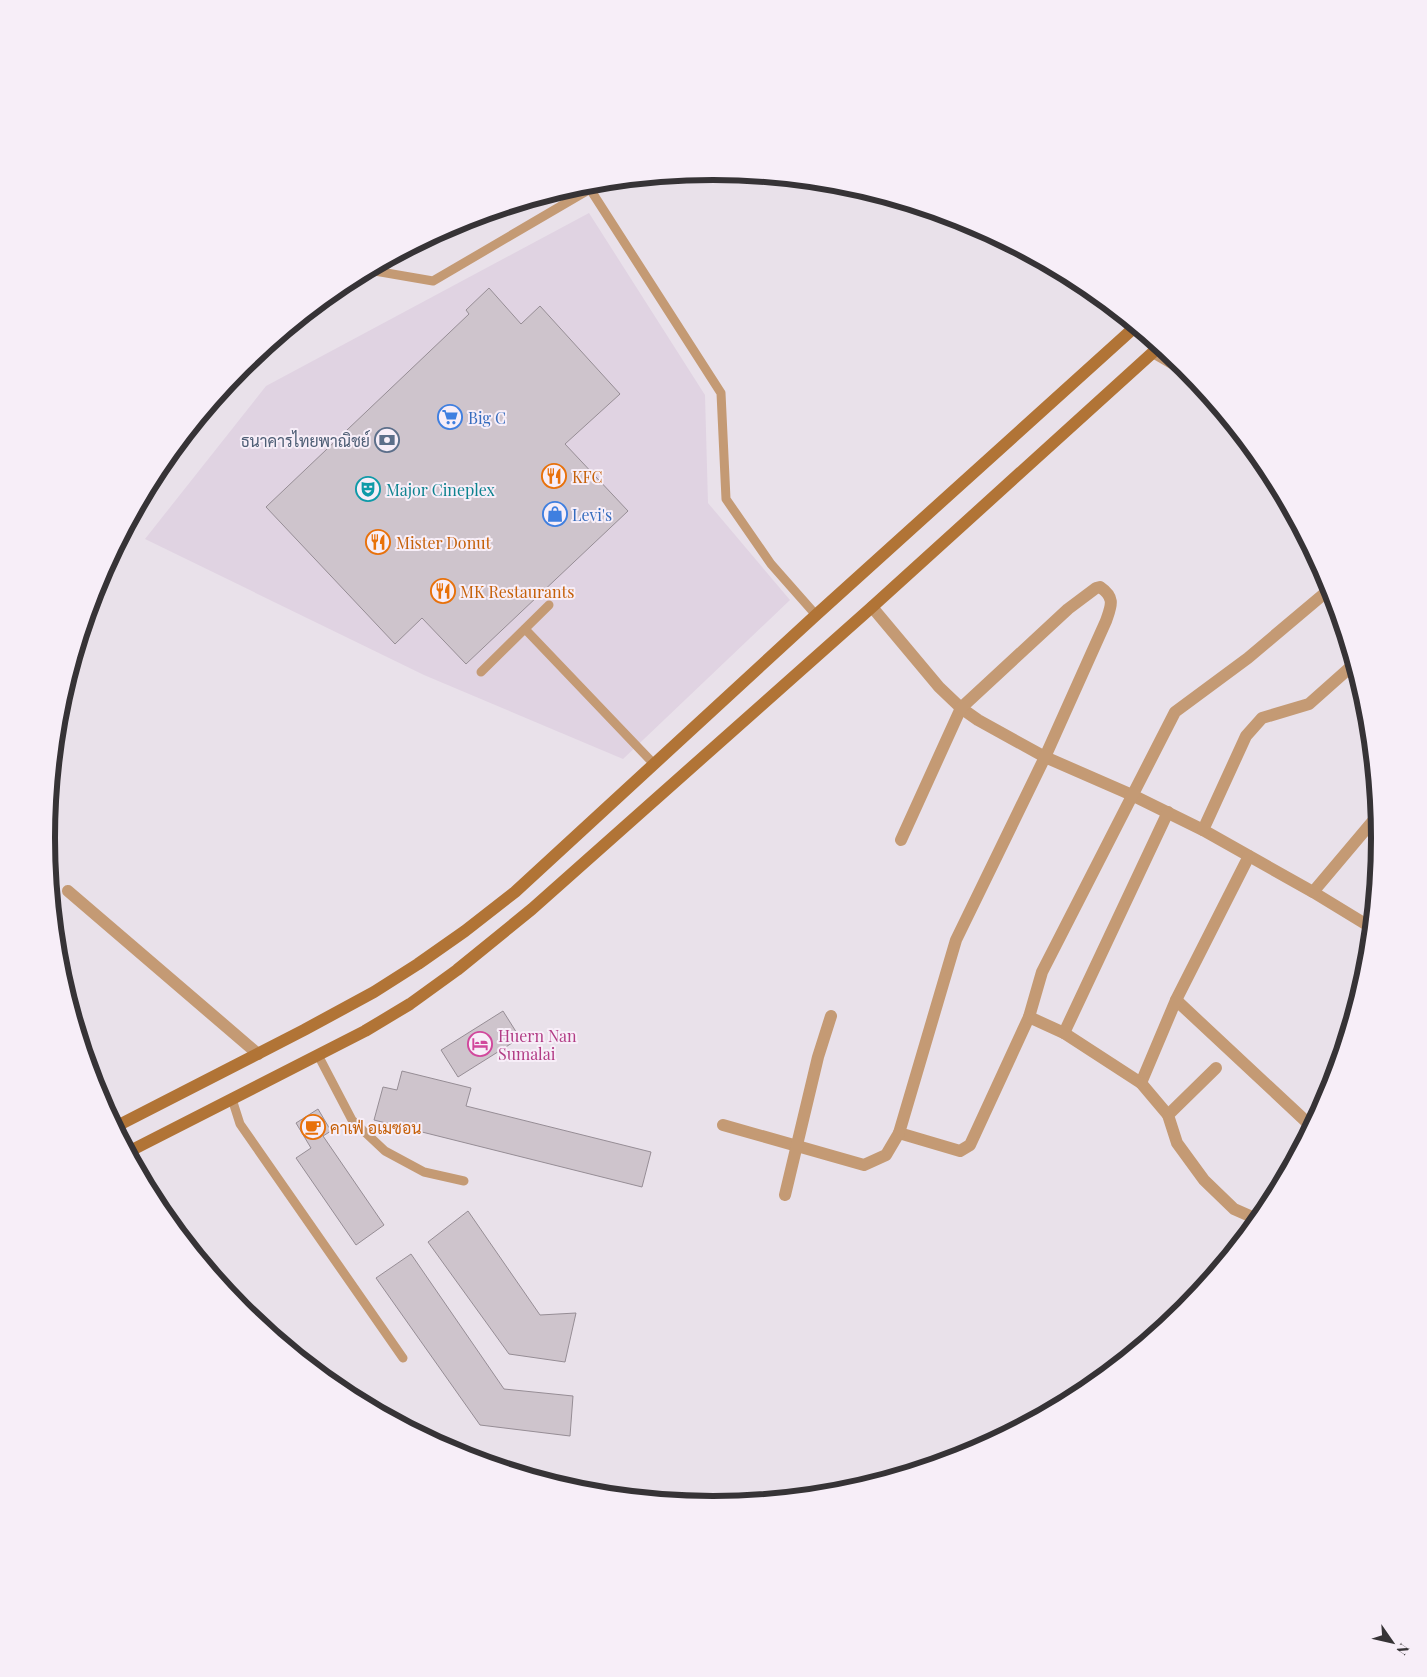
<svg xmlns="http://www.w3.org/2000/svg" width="1427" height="1677" viewBox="0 0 1427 1677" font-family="'Playfair Display',Sarabun,serif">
  <rect width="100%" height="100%" fill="#e9e1ea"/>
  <polygon fill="#e0d3e2" points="589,213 705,395 708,503 790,600 623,759 424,675 145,539 266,386"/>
  <g fill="#cec4cc" stroke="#968d95">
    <polygon points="489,288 521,324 540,306 620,394 565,444 628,511 466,664 422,618 395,644 266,507 469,314 466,310"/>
    <polygon points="503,1011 520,1038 458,1077 441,1050"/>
    <polygon points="402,1071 471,1088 466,1106 651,1152 642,1187 374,1120 383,1087 397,1090"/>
    <polygon points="318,1109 331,1131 323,1136 384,1225 356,1245 296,1158 311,1148 296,1123"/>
    <polygon points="468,1211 540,1315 576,1313 565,1362 509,1354 428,1242"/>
    <polygon points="411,1254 504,1389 573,1396 570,1436 480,1425 376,1278"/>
  </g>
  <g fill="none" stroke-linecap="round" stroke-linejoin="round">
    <g stroke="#c49a74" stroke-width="9">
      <polyline points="369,270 433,281 590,189 721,393 726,499 771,564 816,615"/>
      <polyline points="1152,353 1195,378"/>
      <polyline points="235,375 251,359"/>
      <polyline points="525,629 654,764"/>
      <polyline points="481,672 549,605"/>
      <polyline points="318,1055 352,1120 385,1151 424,1172 464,1181"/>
      <polyline points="232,1099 240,1124 403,1358"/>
    </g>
    <g stroke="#c49a74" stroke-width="12">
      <polyline points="872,607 939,687 961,708 978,720 1045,757 1132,795 1203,830 1313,892 1372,928"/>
      <polyline points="1203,830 1246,736 1262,718 1309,704 1354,664"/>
      <path d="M901 840 961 708 1068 609 1096 588 1100 587C1116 598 1111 606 1106 621L1045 757 956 940 899 1133 960 1151 970 1145 1029 1017 1042 972 1175 712 1248 658 1331 588"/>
      <polyline points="68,891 258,1054"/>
      <polyline points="1313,892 1378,815"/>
      <polyline points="1176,1000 1312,1127"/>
      <polyline points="1029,1017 1064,1033 1141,1083 1176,1000 1249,856"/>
      <polyline points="1064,1033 1168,812"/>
      <polyline points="1216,1068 1168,1115 1177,1143 1204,1180 1234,1209 1259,1220"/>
      <polyline points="1141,1083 1168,1115"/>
      <polyline points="723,1125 864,1165 886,1155 899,1133"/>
      <polyline points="785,1195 818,1057 831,1016"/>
    </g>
    <g stroke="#b17436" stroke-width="12">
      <polyline points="115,1127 304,1030 374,992 418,964 465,931 515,892 816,615 1136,326"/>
      <polyline points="128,1152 365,1031 410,1004 457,970 532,909 872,607 1160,346"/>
    </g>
  </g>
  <defs>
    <symbol id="supermarket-ring" viewBox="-11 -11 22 22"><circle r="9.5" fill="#f7eef8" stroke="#3f7fe0" stroke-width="1.5"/><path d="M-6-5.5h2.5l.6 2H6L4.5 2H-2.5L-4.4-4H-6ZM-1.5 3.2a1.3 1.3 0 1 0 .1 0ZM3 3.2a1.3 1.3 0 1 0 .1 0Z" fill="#3f7fe0"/></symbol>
    <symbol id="bank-ring" viewBox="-11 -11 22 22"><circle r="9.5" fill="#f7eef8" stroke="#5c6f8a" stroke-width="1.5"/><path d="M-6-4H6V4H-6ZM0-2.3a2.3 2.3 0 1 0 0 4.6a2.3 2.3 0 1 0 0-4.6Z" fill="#5c6f8a"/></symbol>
    <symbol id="restaurant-ring" viewBox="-11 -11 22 22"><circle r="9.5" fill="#f7eef8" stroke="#e8710a" stroke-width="1.5"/><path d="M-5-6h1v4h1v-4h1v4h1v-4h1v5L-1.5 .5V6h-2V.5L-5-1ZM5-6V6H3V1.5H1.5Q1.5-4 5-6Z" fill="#e8710a"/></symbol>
    <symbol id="theatre-ring" viewBox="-11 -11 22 22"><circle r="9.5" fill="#f7eef8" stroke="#0f9aa8" stroke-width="1.5"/><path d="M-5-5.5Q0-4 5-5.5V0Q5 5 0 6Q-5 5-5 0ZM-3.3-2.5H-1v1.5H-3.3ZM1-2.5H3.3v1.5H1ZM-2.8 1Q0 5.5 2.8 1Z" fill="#0f9aa8"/></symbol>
    <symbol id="shop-ring" viewBox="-11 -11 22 22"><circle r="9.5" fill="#f7eef8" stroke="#3f7fe0" stroke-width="1.5"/><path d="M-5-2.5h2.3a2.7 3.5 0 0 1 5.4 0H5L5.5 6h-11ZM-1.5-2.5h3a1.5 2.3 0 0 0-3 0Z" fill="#3f7fe0"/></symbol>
    <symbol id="hotel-ring" viewBox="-11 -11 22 22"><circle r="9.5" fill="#f7eef8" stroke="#d1479c" stroke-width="1.5"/><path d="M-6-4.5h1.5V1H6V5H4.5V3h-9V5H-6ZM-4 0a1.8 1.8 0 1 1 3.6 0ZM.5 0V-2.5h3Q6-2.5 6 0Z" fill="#d1479c"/></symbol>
    <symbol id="cafe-ring" viewBox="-11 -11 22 22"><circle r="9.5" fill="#f7eef8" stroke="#e8710a" stroke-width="1.5"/><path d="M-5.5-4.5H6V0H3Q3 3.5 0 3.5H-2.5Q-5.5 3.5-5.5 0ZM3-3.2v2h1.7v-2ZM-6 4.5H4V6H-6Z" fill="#e8710a"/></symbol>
  </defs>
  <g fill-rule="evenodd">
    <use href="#supermarket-ring" x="436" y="403" width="28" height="28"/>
    <use href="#bank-ring" x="373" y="426" width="28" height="28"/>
    <use href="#restaurant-ring" x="540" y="462" width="28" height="28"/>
    <use href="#theatre-ring" x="354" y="475" width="28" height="28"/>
    <use href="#shop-ring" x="541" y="500" width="28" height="28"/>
    <use href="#restaurant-ring" x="364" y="528" width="28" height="28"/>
    <use href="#restaurant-ring" x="429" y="577" width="28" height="28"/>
    <use href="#hotel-ring" x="466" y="1030" width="28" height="28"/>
    <use href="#cafe-ring" x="299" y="1113" width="28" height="28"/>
  </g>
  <g text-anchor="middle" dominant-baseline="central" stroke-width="4" stroke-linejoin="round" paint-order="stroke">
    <g font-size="16" fill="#366cbe" stroke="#f7eef8" text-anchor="start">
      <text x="468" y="417">Big C</text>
      <text x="572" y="514">Levi's</text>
    </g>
    <g font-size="16" fill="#4e5e75" stroke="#f7eef8" text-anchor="end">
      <text x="370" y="440">ธนาคารไทยพาณิชย์</text>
    </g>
    <g font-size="16" fill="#c56008" stroke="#f7eef8" text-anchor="start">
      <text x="572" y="476">KFC</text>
      <text x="396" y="542">Mister Donut</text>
      <text x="460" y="591">MK Restaurants</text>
      <text x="330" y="1127">คาเฟ่ อเมซอน</text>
    </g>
    <g font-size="16" fill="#0d838f" stroke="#f7eef8" text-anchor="start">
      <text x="386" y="489">Major Cineplex</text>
    </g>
    <g font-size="16" fill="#b23c85" stroke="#f7eef8" text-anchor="start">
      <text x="498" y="1035">Huern Nan<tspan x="498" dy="18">Sumalai</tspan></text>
    </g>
  </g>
  <path d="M0 0H1427V1677H0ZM55 838a658 658 0 1 1 1316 0a658 658 0 1 1-1316 0Z" fill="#f7eef8" fill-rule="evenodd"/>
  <path fill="none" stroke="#363336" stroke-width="6" d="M55 838a658 658 0 1 1 1316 0a658 658 0 1 1-1316 0Z"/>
  <g transform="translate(1392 1642) rotate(124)" stroke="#f7eef8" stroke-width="4" paint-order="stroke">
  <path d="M0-4L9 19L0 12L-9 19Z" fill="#363336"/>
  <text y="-8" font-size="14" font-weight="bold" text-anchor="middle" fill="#363336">N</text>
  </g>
</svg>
